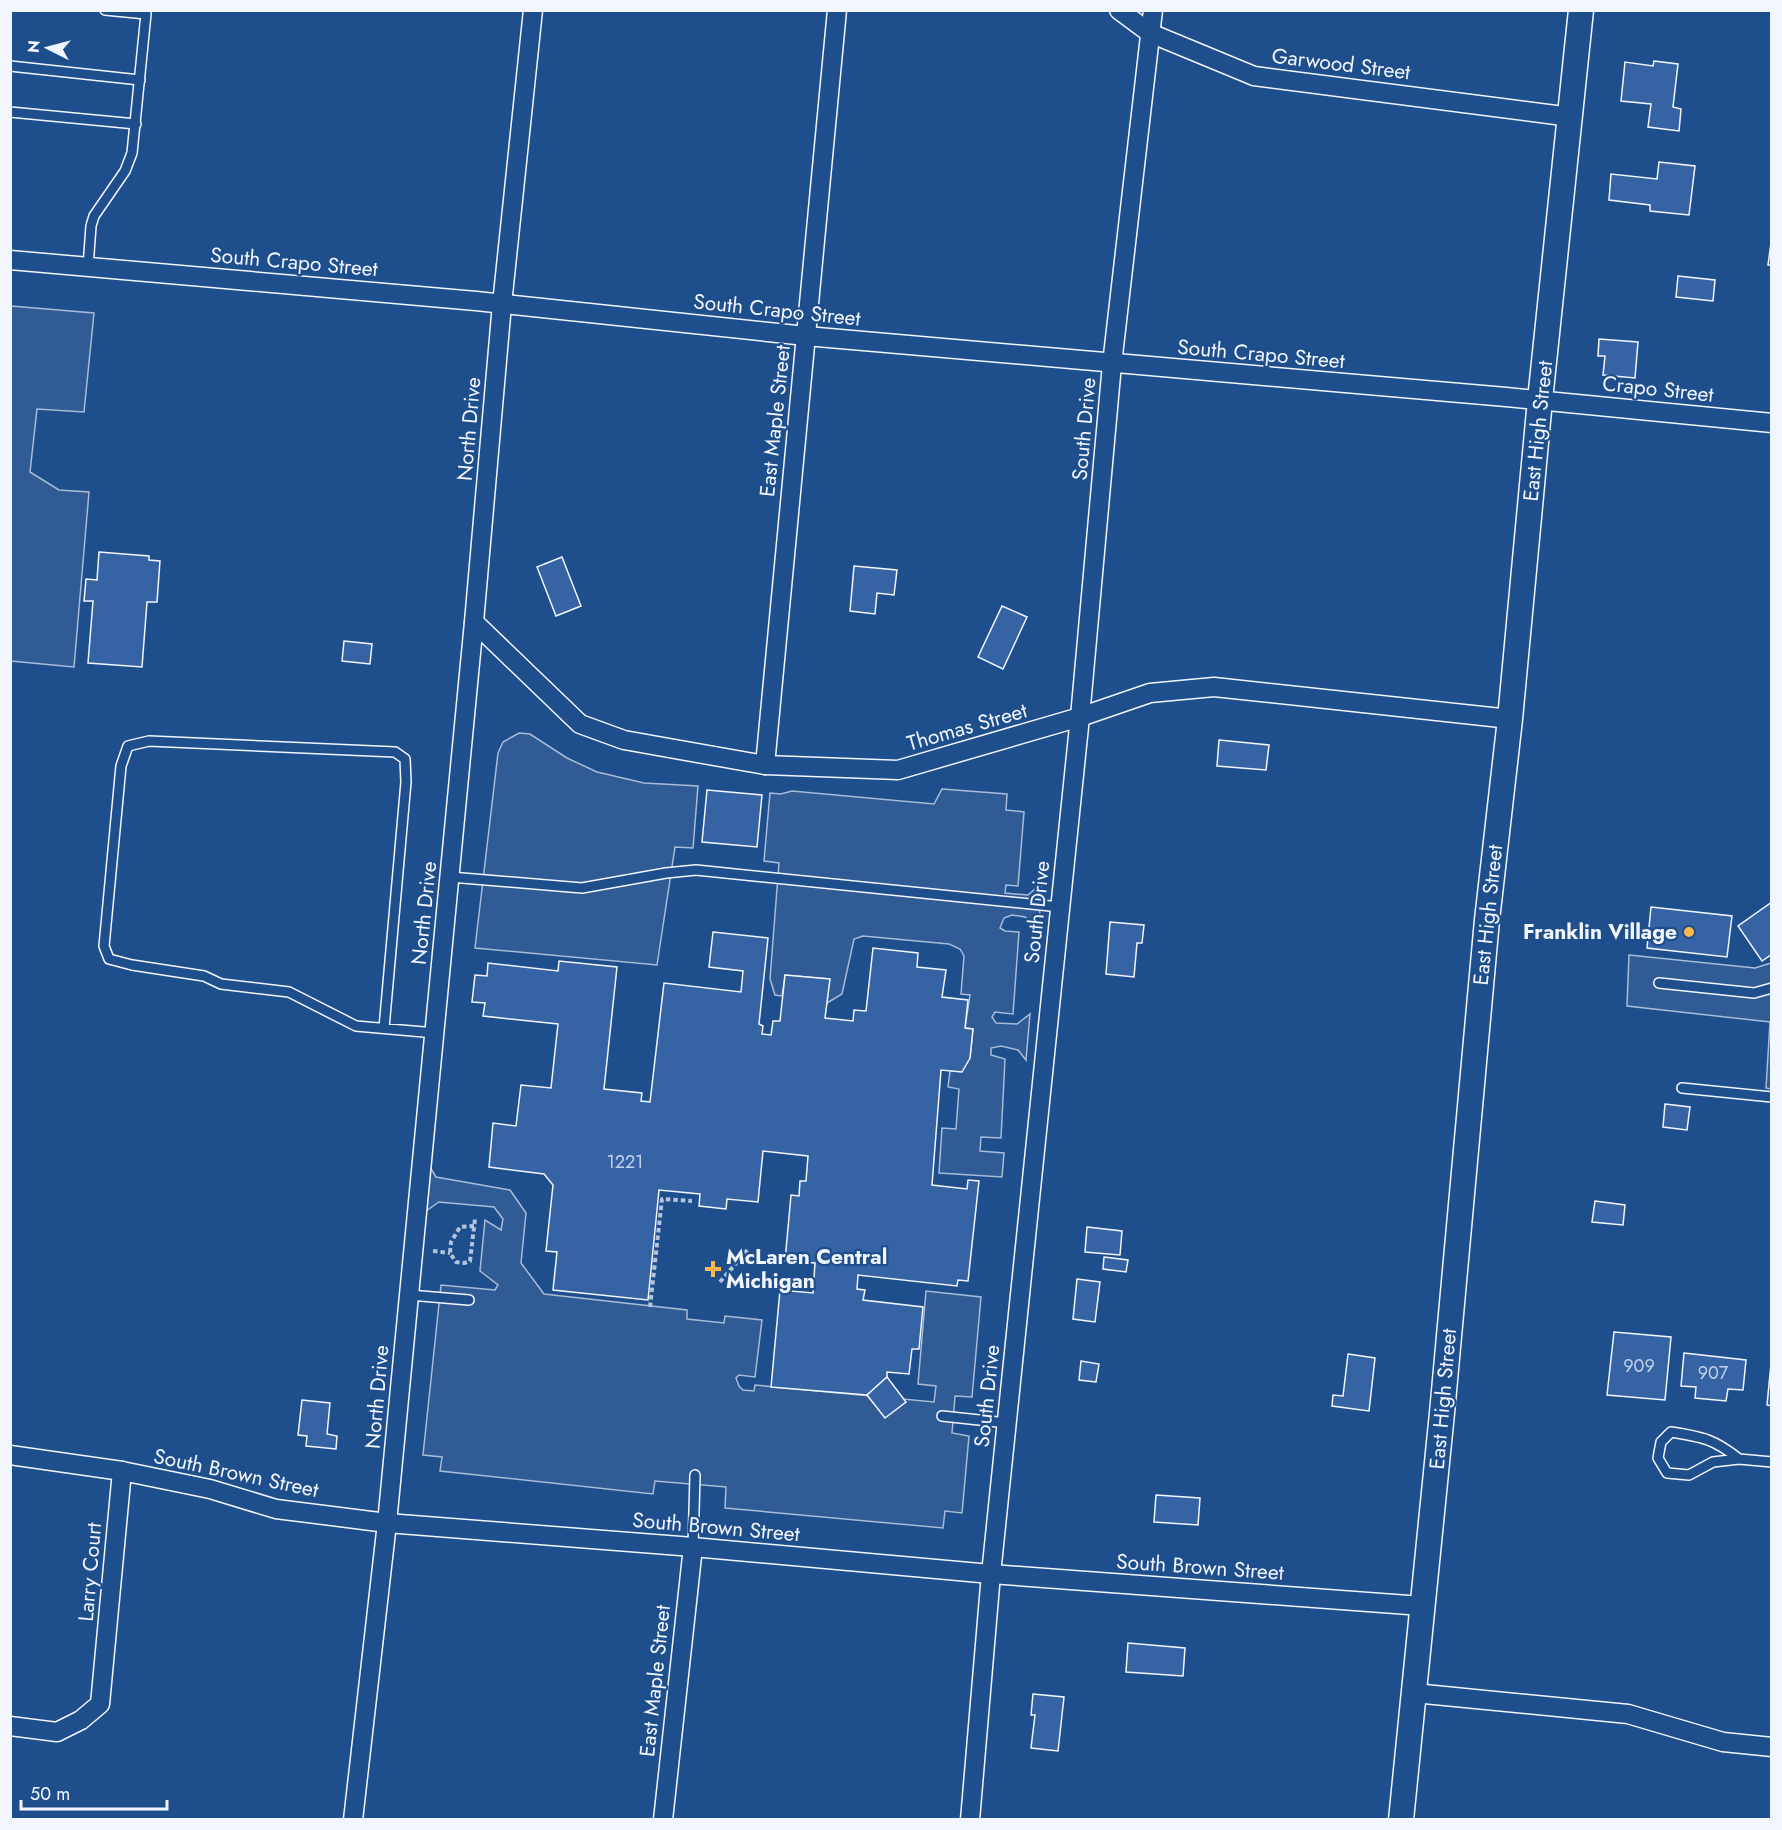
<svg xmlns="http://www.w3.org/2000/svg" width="1782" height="1830" viewBox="0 0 1782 1830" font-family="Jost,sans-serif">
  <rect width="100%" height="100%" fill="#1f4e8c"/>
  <g fill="#305b95" stroke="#a8bbd7" stroke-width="1.5">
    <polygon points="11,306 94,313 84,412 37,409 30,472 59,490 89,492 74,667 11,661"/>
    <polygon points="519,733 530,734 567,758 597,772 644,783 698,786 693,848 675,847 657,965 475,948 498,753 503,742"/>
    <polygon points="942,789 1007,794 1006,810 1024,812 1018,886 1006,885 1005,893 1028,895 1041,884 1039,929 1025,917 1012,915 1004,918 1000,928 1005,931 1019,932 1013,1014 995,1012 992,1017 996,1023 1017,1024 1030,1014 1026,1060 1018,1050 1001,1046 991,1048 991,1055 1005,1059 1001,1138 981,1137 980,1151 1004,1153 1002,1177 939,1173 942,1128 956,1129 959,1089 948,1087 950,1071 970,1058 973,1029 965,1028 970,995 961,994 964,956 960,949 949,944 863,936 854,939 842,994 827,1003 829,979 785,975 782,996 775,995 770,979 779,863 764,861 770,793 781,794 792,791 934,804"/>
    <polygon points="1629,955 1755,968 1771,963 1771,1089 1766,1088 1770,1022 1627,1006"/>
    <polygon points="430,1167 436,1177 510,1190 526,1213 521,1263 544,1294 687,1310 687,1319 724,1323 725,1316 762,1320 755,1377 739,1375 736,1378 739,1386 743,1390 754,1391 755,1385 934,1402 936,1386 918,1384 926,1291 981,1297 972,1397 955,1396 952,1433 969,1436 962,1513 945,1511 943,1528 725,1508 726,1487 655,1481 653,1494 440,1471 442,1457 423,1455 441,1285 495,1290 498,1285 480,1271 485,1220 501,1230 503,1219 494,1207 439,1202 426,1211"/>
  </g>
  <g fill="#3563a3" stroke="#f2f6ff" stroke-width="1.5">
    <polygon points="1654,61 1678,64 1673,107 1681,109 1679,131 1648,127 1651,104 1621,101 1625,62 1653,66"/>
    <polygon points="1659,162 1695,166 1689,215 1650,211 1650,205 1609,200 1611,174 1657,179"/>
    <polygon points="1771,243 1772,243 1772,265 1768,265"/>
    <polygon points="1678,276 1715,280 1713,301 1676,297"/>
    <polygon points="1599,339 1638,342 1635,378 1603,375 1605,356 1598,356"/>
    <polygon points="99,552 149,556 149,560 160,561 157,602 147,602 142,667 88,663 93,601 84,601 86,579 97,580"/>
    <polygon points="562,557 581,606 556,616 537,567"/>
    <polygon points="854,566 897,570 894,595 877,593 875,614 850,611"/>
    <polygon points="1002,606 1027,617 1003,669 978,657"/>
    <polygon points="344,641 372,644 370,664 342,661"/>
    <polygon points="1219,740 1269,745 1266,770 1217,766"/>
    <polygon points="707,790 762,795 757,847 702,842"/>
    <polygon points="1772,902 1772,954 1762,961 1738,926"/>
    <polygon points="1651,907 1732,916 1727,957 1647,948"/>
    <polygon points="1110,922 1144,925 1142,943 1137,943 1134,977 1106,974"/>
    <polygon points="713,932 768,938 759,1024 763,1026 762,1034 771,1035 773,1021 780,1021 785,975 830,979 825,1018 853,1021 854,1010 866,1011 873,948 918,953 917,967 946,970 942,997 968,1000 965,1028 973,1029 970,1058 962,1072 941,1070 932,1185 967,1189 968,1180 979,1181 968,1281 958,1280 957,1286 858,1275 857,1289 865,1290 863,1300 923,1307 919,1349 912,1349 909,1374 887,1372 887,1377 867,1395 771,1387 780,1290 813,1293 815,1263 785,1261 791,1195 799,1196 800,1181 806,1181 808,1156 763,1151 758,1202 727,1199 726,1209 699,1206 700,1194 659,1190 648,1300 553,1290 557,1252 546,1251 553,1185 544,1174 489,1167 493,1123 516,1126 521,1085 551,1088 558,1024 483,1016 485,1003 472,1002 475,975 487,976 488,963 558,971 559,961 617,967 604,1089 642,1093 641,1101 650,1102 664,983 741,992 743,971 709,967"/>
    <polygon points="1665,1104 1690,1107 1687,1130 1663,1127"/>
    <polygon points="1595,1201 1625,1205 1623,1225 1592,1222"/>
    <polygon points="1087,1227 1122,1231 1120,1255 1085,1252"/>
    <polygon points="1104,1257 1128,1260 1126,1272 1103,1269"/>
    <polygon points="1077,1279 1100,1282 1095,1322 1073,1319"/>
    <polygon points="1614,1332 1671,1337 1665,1400 1607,1395"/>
    <polygon points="1684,1353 1746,1360 1743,1390 1728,1389 1726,1401 1695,1398 1696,1387 1681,1386"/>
    <polygon points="1348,1354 1375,1358 1369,1411 1332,1406 1333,1395 1343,1396"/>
    <polygon points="1081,1361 1099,1364 1096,1382 1079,1380"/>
    <polygon points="1771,1364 1772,1364 1772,1406 1767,1405"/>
    <polygon points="887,1377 906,1402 885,1418 867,1395"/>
    <polygon points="302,1400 330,1403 327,1434 337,1436 336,1449 306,1446 307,1436 298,1435"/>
    <polygon points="1156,1495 1200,1498 1198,1525 1154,1522"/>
    <polygon points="1128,1643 1185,1648 1183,1676 1126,1672"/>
    <polygon points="1033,1694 1064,1697 1058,1751 1031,1748 1035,1715 1031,1715"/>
  </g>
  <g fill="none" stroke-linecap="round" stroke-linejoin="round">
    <defs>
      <g id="lane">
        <polyline points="10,66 140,80"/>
        <polyline points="10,112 136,124"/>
        <polyline points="88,267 91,226 94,216 125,171 132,153 146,14 105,10"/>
        <polyline points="450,877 582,888 666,873 696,870 1060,907"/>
        <polyline points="1659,983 1754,993 1772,988"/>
        <polyline points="384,1028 406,782 405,759 395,752 149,741 128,746 121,766 104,946 109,959 132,965 204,976 221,984 289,992 356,1026 435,1033"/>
        <polyline points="1682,1088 1772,1097"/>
        <polyline points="409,1295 469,1300"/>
        <polyline points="942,1416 1007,1423"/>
        <path d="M1739 1459C1714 1439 1703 1437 1671 1432L1661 1442 1658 1458 1667 1473 1689 1475 1713 1462 1739 1459 1772 1462"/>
        <polyline points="693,1547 695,1475"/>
      </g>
      <g id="street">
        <polyline points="1119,10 1150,33 1254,76 1571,117"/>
        <polyline points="10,260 476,301 806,336 1506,397 1772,423"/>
        <polyline points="474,622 580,724 624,740 765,765 898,770 1080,717 1150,693 1214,687 1510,719"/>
        <polyline points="765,765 837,10"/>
        <polyline points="10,1455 122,1471 210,1489 276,1509 387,1523 693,1547 991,1574 1422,1606"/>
        <polyline points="1414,1693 1628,1714 1723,1742 1772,1747"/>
        <polyline points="10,1726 57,1732 81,1720 100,1704 122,1471"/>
        <polyline points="353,1820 387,1523 474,622 502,304 533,10"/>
        <polyline points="663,1820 693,1547"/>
        <polyline points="970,1820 991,1574 1080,717 1112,364 1153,10"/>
      </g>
      <polyline id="secondary" points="1401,1820 1442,1413 1487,920 1510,719 1540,400 1581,10"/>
    </defs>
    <use href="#lane" stroke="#f2f6ff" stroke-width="12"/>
    <use href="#street" stroke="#f2f6ff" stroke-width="21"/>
    <use href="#secondary" stroke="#f2f6ff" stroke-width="27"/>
    <g stroke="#b3c4dc" stroke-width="4" stroke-dasharray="4.5 3" stroke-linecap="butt">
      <polyline points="474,1226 460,1227 451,1242 450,1253 456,1262 464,1263 470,1261 475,1219"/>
      <polyline points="433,1251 450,1253"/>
      <polyline points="720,1282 749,1248"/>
      <polyline points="650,1307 662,1199 692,1201"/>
    </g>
    <use href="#lane" stroke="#1f4e8c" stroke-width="9"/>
    <use href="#street" stroke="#1f4e8c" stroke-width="18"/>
    <use href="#secondary" stroke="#1f4e8c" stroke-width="24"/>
  </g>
  <g fill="#ffb74d" stroke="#1f4e8c" stroke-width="2">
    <circle cx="1689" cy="932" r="6"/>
    <path d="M710 1260h6v6h6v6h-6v6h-6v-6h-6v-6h6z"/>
  </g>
  <g text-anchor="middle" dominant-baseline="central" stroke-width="4.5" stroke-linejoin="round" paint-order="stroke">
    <g font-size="18" fill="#c3d1e8">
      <text x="625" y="1162">1221</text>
      <text x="1639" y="1366">909</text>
      <text x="1713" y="1373">907</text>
    </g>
    <g font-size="21" fill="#f2f6ff" stroke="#1f4e8c">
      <text transform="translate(1341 64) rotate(7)">Garwood Street</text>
      <text transform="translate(294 262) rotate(5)">South Crapo Street</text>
      <text transform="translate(777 310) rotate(6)">South Crapo Street</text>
      <text transform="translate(1261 354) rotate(5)">South Crapo Street</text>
      <text transform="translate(1658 389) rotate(6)">Crapo Street</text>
      <text transform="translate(775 421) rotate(-84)">East Maple Street</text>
      <text transform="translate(469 429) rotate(-85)">North Drive</text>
      <text transform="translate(1084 429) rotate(-85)">South Drive</text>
      <text transform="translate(1538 431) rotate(-84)">East High Street</text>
      <text transform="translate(967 727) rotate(-16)">Thomas Street</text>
      <text transform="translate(1037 912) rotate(-84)">South Drive</text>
      <text transform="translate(424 913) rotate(-84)">North Drive</text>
      <text transform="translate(1488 915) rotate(-84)">East High Street</text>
      <text transform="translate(987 1396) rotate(-84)">South Drive</text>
      <text transform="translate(377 1397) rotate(-85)">North Drive</text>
      <text transform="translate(1443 1399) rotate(-85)">East High Street</text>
      <text transform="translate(236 1473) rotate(12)">South Brown Street</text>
      <text transform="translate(716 1527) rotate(5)">South Brown Street</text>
      <text transform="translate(1200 1567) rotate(4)">South Brown Street</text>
      <text transform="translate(90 1572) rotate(-85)">Larry Court</text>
      <text transform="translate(655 1681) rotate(-84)">East Maple Street</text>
    </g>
    <g font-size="21" font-weight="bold" fill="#f2f6ff" stroke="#1f4e8c" text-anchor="end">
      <text x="1677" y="932">Franklin Village</text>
      <text x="726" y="1257" text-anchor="start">McLaren Central<tspan x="726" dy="24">Michigan</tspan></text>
    </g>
  </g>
  <rect width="1782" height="1830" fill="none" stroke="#f2f6ff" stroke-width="24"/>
  <g transform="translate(48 48) rotate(276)" stroke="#1f4e8c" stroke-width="4.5" paint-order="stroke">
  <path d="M0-4.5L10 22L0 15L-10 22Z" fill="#f2f6ff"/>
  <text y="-9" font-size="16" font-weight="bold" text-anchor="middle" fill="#f2f6ff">N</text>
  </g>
  <path d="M21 1800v9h146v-9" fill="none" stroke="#f2f6ff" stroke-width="3"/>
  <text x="30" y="1800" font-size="18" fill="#f2f6ff" stroke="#1f4e8c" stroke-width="4.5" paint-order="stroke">50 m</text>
</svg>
